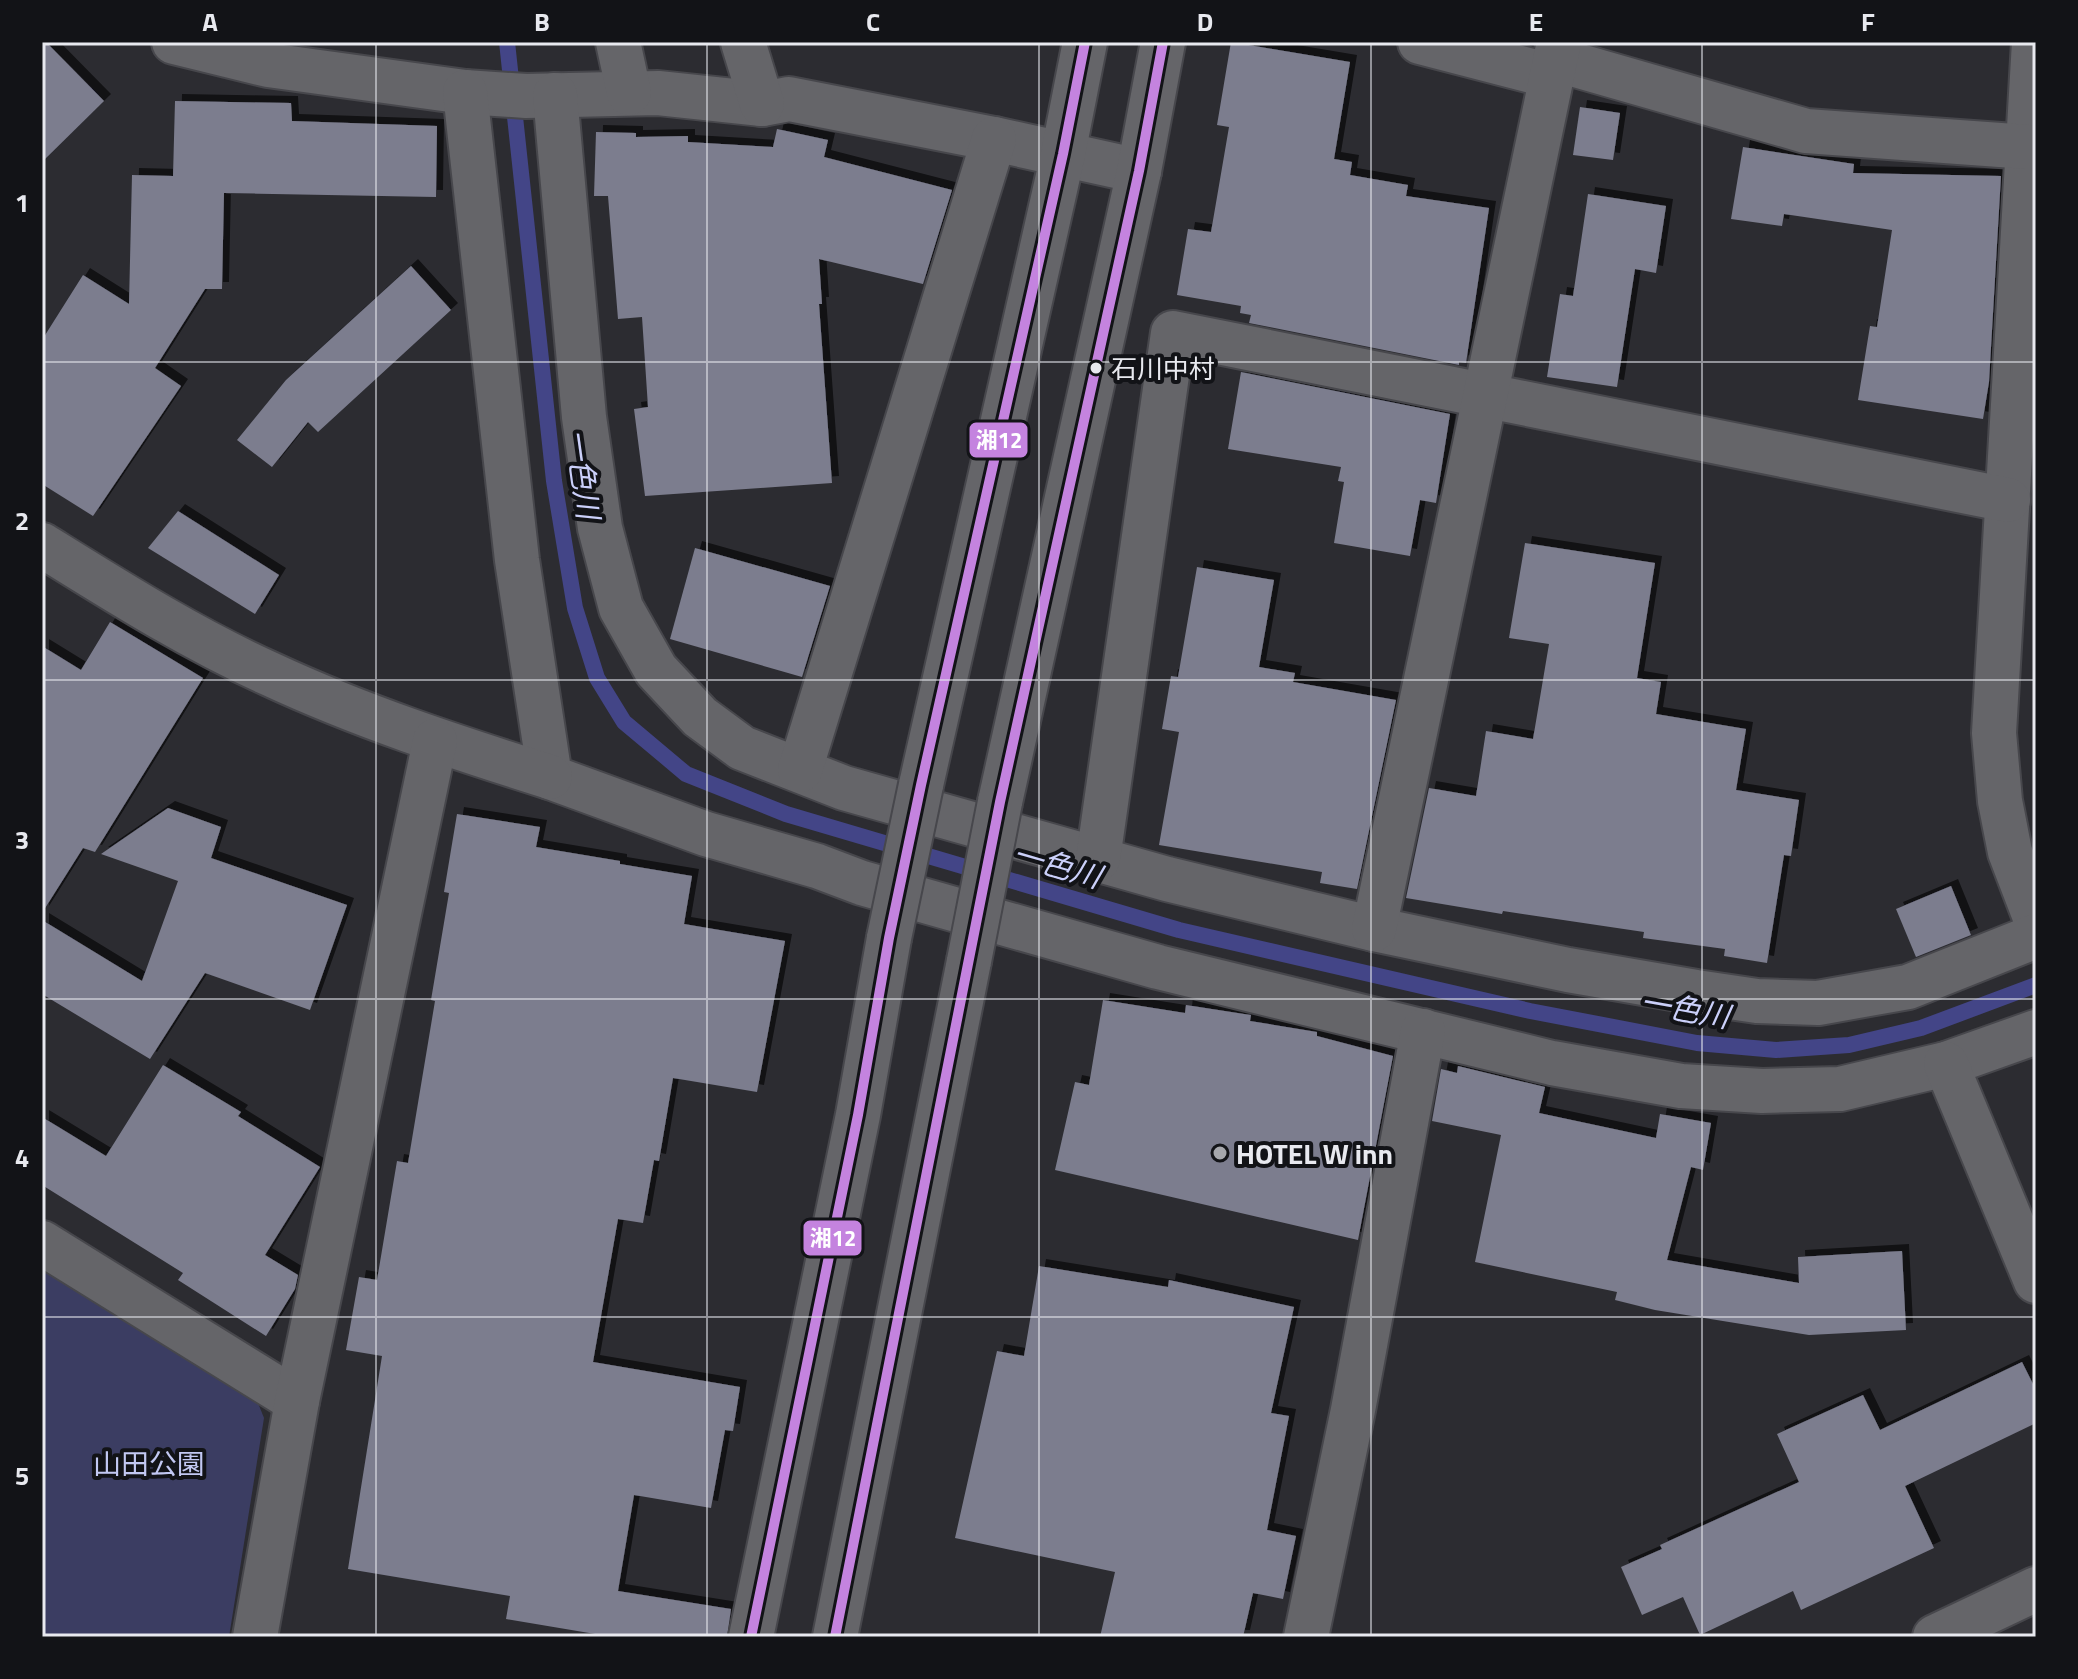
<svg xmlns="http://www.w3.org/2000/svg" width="2078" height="1679" viewBox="0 0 2078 1679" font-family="'Titillium Web','Noto Sans JP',sans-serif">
  <defs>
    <filter id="shadow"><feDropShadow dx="7" dy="-7" stdDeviation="0" flood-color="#0009"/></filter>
  </defs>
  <rect width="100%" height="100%" fill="#2c2c31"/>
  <polygon fill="#3b3d62" points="42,1268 258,1403 264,1418 229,1637 42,1637"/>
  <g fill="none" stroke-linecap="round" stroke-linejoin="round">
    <polyline stroke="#434587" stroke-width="16" points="507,42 554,481 575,608 597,678 624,722 686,774 786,814 1179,930 1530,1011 1697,1043 1776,1050 1849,1045 1921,1028 2036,985"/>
  </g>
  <g fill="#7c7d8e" filter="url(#shadow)">
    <polygon points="42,42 46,42 104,101 42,162"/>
    <polygon points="1231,42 1350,62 1334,159 1352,162 1350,175 1408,185 1406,196 1489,208 1466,363 1459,362 1459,365 1249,323 1251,315 1240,313 1241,306 1177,295 1188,229 1211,232 1229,127 1217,125"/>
    <polygon points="175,101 291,103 292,121 437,126 436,197 224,193 222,289 205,289 155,368 181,386 93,516 42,484 42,340 83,275 129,304 132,175 173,176"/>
    <polygon points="1580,107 1620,113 1613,160 1573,155"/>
    <polygon points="777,129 828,140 824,157 952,190 923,284 819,259 822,304 819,304 832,483 645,496 634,409 648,407 642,317 618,319 608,196 594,196 596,132 636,133 636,137 688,136 688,142 773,147"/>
    <polygon points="1743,147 1854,164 1853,173 2001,176 1989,382 1983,419 1858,400 1870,326 1877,327 1892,230 1784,214 1782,226 1731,219"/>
    <polygon points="1588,194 1666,206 1656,273 1635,269 1617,387 1547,377 1560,294 1573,296"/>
    <polygon points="411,266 451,310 318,432 308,422 272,467 237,440 286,380"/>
    <polygon points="1241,372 1450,414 1436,503 1420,500 1410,556 1334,543 1344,482 1338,481 1341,467 1228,449"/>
    <polygon points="178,511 279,575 255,614 148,548"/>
    <polygon points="1525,543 1655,563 1637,678 1661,682 1656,714 1746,729 1736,790 1799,800 1791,856 1784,855 1767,963 1724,956 1725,949 1643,938 1644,932 1503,911 1502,914 1406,898 1429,788 1476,796 1486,731 1533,739 1549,644 1509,638"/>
    <polygon points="695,548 830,586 802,677 670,639"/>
    <polygon points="1197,567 1274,580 1259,667 1295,673 1293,682 1396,700 1357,889 1320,883 1322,872 1159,845 1179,732 1162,729 1171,676 1178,677"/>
    <polygon points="110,622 203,678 95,852 83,848 42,913 42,646 81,670"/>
    <polygon points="168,808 221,827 211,858 347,905 310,1010 205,973 150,1059 42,994 42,920 142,981 178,881 101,854"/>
    <polygon points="457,814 540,827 536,847 620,861 620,864 692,876 684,924 785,941 757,1092 673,1078 659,1161 654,1160 643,1223 618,1219 593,1362 740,1387 733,1431 725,1430 711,1508 634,1495 618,1591 731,1609 727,1637 613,1637 506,1619 510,1596 348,1569 382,1356 346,1350 359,1277 377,1280 397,1161 408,1163 435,1001 431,1000 449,893 444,892"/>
    <polygon points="1951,886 1971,935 1916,957 1896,909"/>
    <polygon points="1103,1000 1185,1013 1186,1005 1244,1014 1251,1015 1250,1021 1317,1032 1317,1036 1393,1056 1358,1240 1055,1170 1075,1082 1089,1085"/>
    <polygon points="163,1065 241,1112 238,1116 320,1167 265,1255 298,1275 295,1289 266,1336 178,1280 183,1273 42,1185 42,1117 106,1156"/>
    <polygon points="1458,1066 1545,1087 1539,1113 1656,1138 1660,1114 1711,1123 1703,1170 1691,1167 1667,1260 1799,1283 1798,1257 1902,1251 1906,1330 1809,1335 1655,1310 1615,1300 1617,1292 1475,1262 1501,1135 1432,1121 1441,1069 1457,1073"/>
    <polygon points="1039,1266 1168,1287 1169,1280 1294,1307 1271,1413 1289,1416 1267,1530 1296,1536 1283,1599 1253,1593 1243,1637 1100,1637 1115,1572 955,1538 997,1351 1024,1356"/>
    <polygon points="2022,1362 2036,1390 2036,1423 1905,1486 1934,1548 1801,1610 1793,1591 1700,1635 1683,1597 1642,1615 1621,1567 1662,1549 1660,1545 1799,1482 1777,1434 1863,1395 1880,1430"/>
  </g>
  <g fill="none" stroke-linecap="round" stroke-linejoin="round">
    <defs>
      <g id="minor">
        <polyline points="174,42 268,65 465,92 526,96 658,93 762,104 789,99 994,139 1139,171"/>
        <polyline points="618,42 629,93"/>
        <polyline points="743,42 762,104"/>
        <polyline points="1420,42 1551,76"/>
        <polyline points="2034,42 1994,733 2000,801 2010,852 2036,920"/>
        <polyline points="1555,59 1806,131 2028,147"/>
        <polyline points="465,92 517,560 550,777 706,834 817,866 862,883 1158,967 1552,1063 1681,1086 1762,1091 1840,1089 1946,1064 2036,1032"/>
        <polyline points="555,95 584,417 600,528 621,608 656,670 700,717 742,748 844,788 1167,879 1374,929 1568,970 1696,992 1757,1001 1818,1003 1908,987 2036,936"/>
        <path d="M42 545C116 591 190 638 270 674 360 716 455 747 550 777"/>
        <polyline points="800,770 994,139"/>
        <polyline points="921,785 1063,154 1085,42"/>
        <polyline points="1000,802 1139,171 1163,42"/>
        <polyline points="1098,859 1173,333 2008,500"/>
        <polyline points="1374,929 1559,42"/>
        <polyline points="1946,1064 2036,1281"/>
        <polyline points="42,1243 297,1401"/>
        <polyline points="255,1637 297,1401 435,741"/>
        <polyline points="751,1637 858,1115 889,938"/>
        <polyline points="835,1637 969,961"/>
        <polyline points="1306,1637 1353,1410 1423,1031"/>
        <polyline points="1935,1637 2036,1589"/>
      </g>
    </defs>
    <use href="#minor" stroke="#47474c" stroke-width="48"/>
    <use href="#minor" stroke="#656569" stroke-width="44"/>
    <defs>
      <g id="minor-bridge">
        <polyline points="889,938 921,785"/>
        <polyline points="969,961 1000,802"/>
      </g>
    </defs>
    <use href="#minor-bridge" stroke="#47474c" stroke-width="48" stroke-linecap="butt"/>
    <use href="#minor-bridge" stroke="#656569" stroke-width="44"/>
    <defs>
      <g id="bus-1">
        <polyline points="751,1637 858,1115 889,938 921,785 1063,154 1085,42"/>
        <polyline points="835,1637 1000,802 1139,171 1163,42"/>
      </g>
    </defs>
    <use href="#bus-1" stroke="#121317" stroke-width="16"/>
    <use href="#bus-1" stroke="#c483df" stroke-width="10"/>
  </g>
  <path fill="none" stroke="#e8e9ef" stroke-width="2" stroke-opacity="0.55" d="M376 42V1637M707 42V1637M1039 42V1637M1371 42V1637M1702 42V1637M42 362H2036M42 680H2036M42 999H2036M42 1317H2036"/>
  <circle fill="#e8e9ef" stroke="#121317" stroke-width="3" cx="1096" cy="368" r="7"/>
  <circle fill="#a6a7ac" stroke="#121317" stroke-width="3" cx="1220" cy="1153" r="8"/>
  <g text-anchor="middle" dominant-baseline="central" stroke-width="8" stroke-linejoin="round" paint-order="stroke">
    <g font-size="26" fill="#e8e9ef" stroke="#121317" text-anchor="start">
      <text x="1111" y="368">石川中村</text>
    </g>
    <g font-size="28" font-weight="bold" fill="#e8e9ef" stroke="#121317" text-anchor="start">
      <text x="1236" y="1153">HOTEL W inn</text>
    </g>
    <g font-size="28" fill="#c2c8f2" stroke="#121317">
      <text x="149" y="1463">山田公園</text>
    </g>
    <g font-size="30" font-style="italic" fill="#cbd0fa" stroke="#121317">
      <text transform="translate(583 474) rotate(82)">一色川</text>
      <text transform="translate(1057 865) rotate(16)">一色川</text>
      <text transform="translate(1685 1009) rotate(10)">一色川</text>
    </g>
  </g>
  <g stroke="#121317" stroke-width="3">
    <rect x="968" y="421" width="61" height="38" rx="8" fill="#c483df"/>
    <rect x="802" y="1219" width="61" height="38" rx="8" fill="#c483df"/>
  </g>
  <g font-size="22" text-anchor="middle" font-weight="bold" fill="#fff">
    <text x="999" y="448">湘12</text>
    <text x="833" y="1246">湘12</text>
  </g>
  <rect width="2078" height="1679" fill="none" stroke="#121317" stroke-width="88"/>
  <rect x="44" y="44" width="1990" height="1591" fill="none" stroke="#e8e9ef" stroke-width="3"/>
  <g font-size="26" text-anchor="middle" font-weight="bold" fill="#e8e9ef">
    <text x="210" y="31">A</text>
    <text x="542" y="31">B</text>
    <text x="873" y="31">C</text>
    <text x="1205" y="31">D</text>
    <text x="1536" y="31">E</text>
    <text x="1868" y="31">F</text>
    <text x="22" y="212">1</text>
    <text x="22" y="530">2</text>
    <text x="22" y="849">3</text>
    <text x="22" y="1167">4</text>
    <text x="22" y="1485">5</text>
  </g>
</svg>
